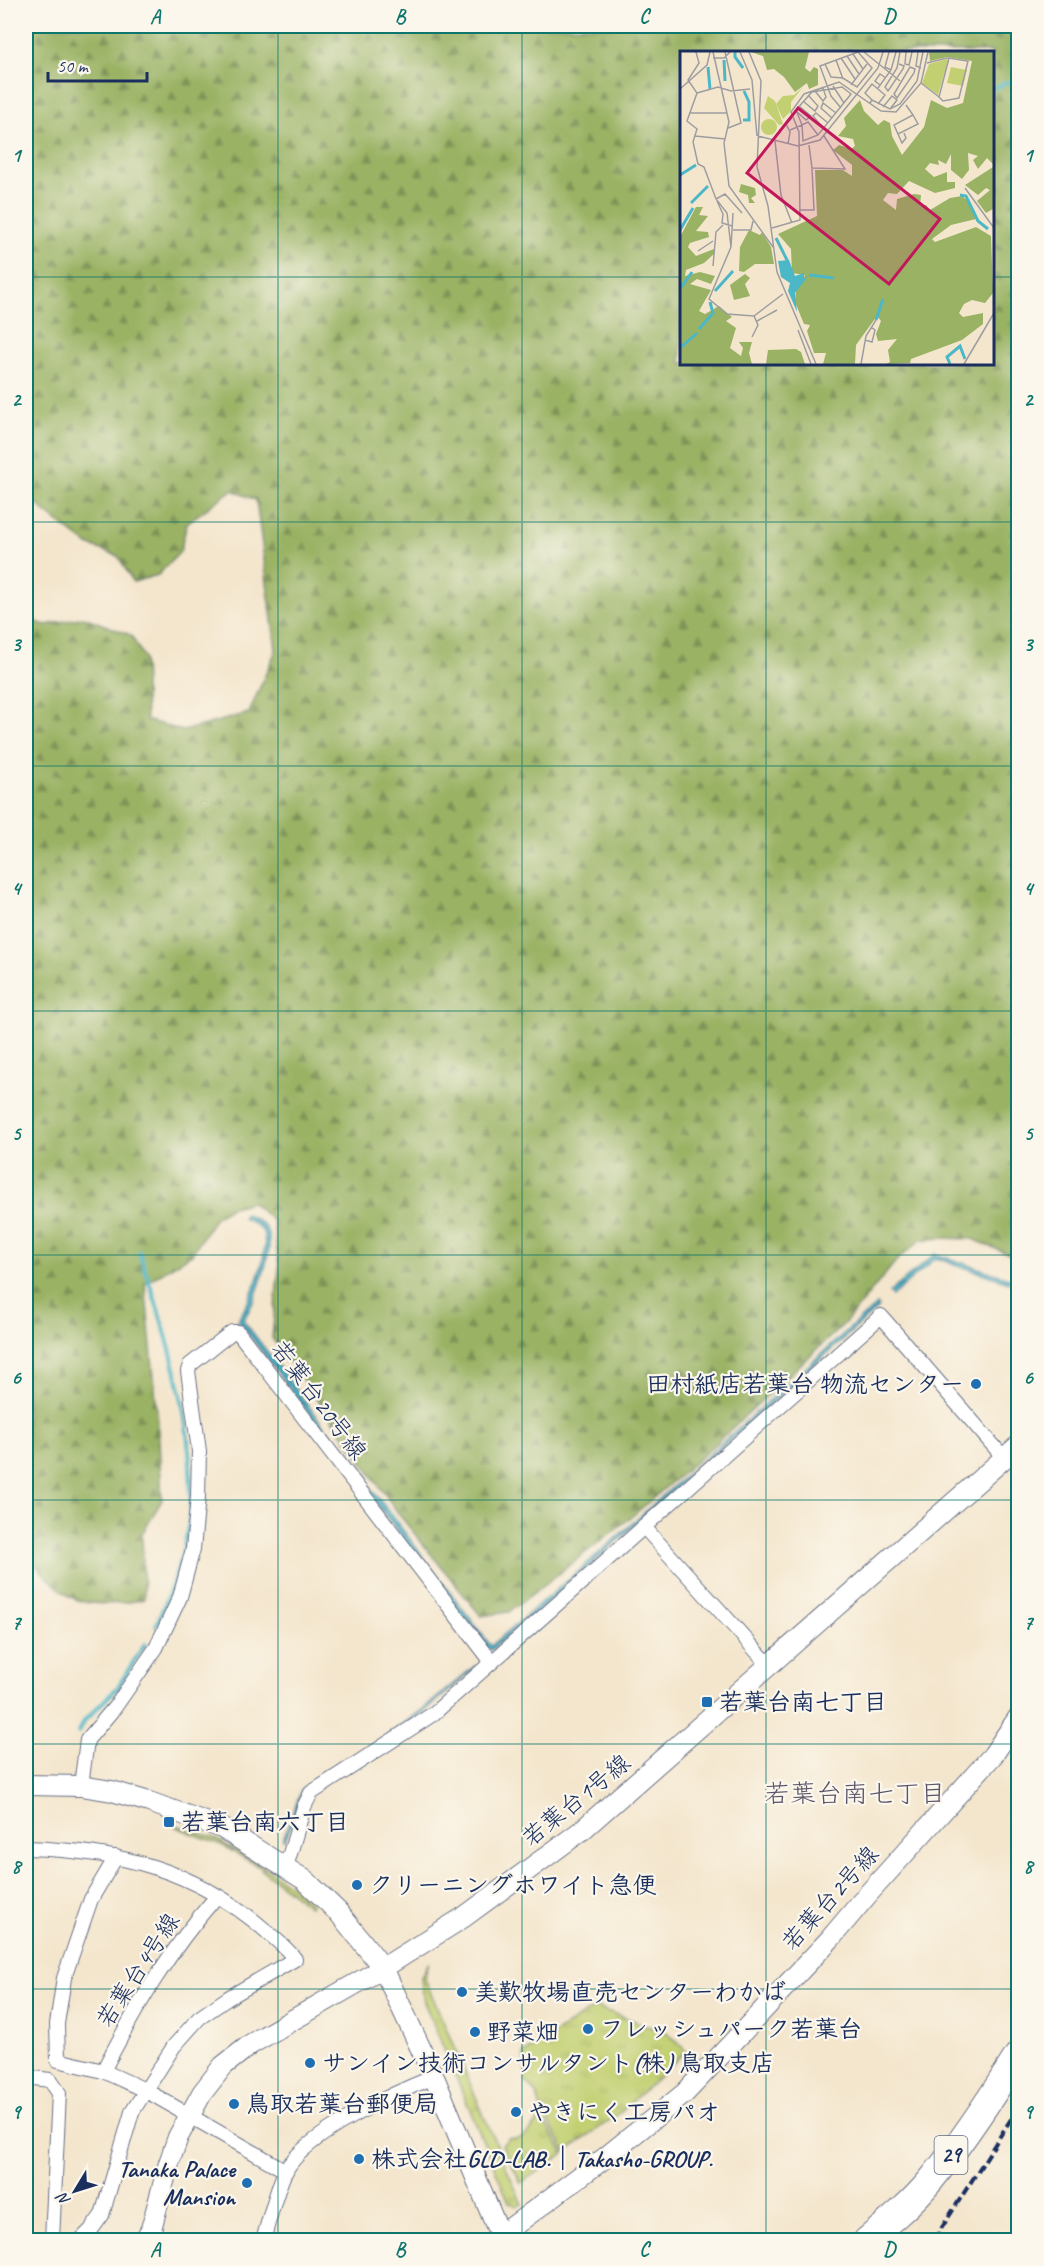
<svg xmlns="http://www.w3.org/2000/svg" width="1044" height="2266" viewBox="0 0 1044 2266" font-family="Caveat,'Klee One',sans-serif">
  <defs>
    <pattern id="grass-tufts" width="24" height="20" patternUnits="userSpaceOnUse" patternTransform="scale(1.5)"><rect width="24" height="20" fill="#c3d072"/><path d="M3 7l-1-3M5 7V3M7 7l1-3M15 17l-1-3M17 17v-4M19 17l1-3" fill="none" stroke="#a7b365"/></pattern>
    <pattern id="forest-firs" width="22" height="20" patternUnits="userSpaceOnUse" patternTransform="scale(1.5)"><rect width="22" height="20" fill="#9ab264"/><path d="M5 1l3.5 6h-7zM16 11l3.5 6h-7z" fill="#7d9156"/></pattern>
    <pattern id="water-ripples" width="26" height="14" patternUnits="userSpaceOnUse" patternTransform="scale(1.5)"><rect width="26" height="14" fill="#4bb7c7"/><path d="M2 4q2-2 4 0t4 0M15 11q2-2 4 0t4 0" fill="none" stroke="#3e95a5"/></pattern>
  </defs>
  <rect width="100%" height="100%" fill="#fbf7ec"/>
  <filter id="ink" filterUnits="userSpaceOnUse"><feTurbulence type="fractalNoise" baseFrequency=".0167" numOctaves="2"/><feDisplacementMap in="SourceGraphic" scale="12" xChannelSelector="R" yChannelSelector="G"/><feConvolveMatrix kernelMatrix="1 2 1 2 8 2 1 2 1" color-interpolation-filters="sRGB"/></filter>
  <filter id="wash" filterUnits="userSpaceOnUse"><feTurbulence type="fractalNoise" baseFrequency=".008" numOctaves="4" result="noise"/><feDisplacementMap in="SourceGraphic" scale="24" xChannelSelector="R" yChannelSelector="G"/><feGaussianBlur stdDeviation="1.35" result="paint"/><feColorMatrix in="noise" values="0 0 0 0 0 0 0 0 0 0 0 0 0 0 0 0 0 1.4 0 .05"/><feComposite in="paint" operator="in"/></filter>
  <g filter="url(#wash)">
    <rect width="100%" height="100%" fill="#f4e6cd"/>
    <g fill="url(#grass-tufts)" stroke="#6f8068" stroke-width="1.5">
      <polygon points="177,1825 214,1838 261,1865 259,1867 222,1845 176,1827"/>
      <polygon points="263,1866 291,1886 311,1904 309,1906 261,1869"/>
      <polygon points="429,1962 424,1977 522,2204 517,2206 509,2202 424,2002 421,1977"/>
      <polygon points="595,2007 668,2033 686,2051 621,2112 566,2152 543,2114 536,2094 526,2082 524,2054"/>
      <path d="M540 2116 564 2153 521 2183 502 2145 509 2138C525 2142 535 2128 540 2116Z"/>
    </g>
    <path fill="url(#forest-firs)" stroke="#5a7061" stroke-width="1.5" fill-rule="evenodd" d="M26 26H1018V1258L973 1239 941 1238 921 1240 897 1260 845 1323 700 1458 630 1518 509 1612 481 1616 401 1517 321 1404 272 1338 279 1267 273 1221 251 1202 229 1208 215 1217 192 1254 145 1283 158 1421 162 1500 142 1534 144 1599C125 1604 91 1607 73 1598 60 1592 33 1564 26 1552V619L46 625 84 617 131 635 144 658 146 720 183 731 249 713 276 650 256 500 232 490 187 523 180 552 158 575 133 582 118 556 88 545 45 512 26 492ZM681 52H992V363H681Z"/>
    <g fill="url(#water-ripples)" stroke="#337392" stroke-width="1.5">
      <path d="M245 1214C254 1218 263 1222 267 1231 276 1247 254 1305 243 1320L491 1646 597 1555 858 1321 877 1305 879 1307 549 1602 491 1650 485 1647 238 1320C250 1301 269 1257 264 1235 262 1226 252 1222 243 1218Z"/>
      <polygon points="935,1254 1018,1281 1018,1285 936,1258 892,1296 889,1293"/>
      <path d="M475 1666 476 1668 426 1710 391 1736 304 1790C296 1806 293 1824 285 1839H283L302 1789 381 1740 426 1707Z"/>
    </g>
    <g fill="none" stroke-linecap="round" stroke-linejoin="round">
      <g stroke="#4bb7c7" stroke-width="4">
        <polyline points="995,88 1005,83 1018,80"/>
        <path d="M139 1252C168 1335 196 1423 190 1512 187 1551 170 1591 156 1626"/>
        <polyline points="79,1732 85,1720 117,1688 145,1644"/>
      </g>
    </g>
  </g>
  <g filter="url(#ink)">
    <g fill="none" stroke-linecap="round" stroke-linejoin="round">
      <defs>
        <g id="street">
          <polyline points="644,1527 769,1665"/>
          <polyline points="492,1662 881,1316 1005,1459"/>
          <polyline points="81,1786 87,1740 115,1707 156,1648 180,1597 193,1549 198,1497 199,1451 188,1371 190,1365 232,1332 238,1332 492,1662 433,1714 311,1793 304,1807 286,1867"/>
          <path d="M26 1848C118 1851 193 1868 265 1930 275 1939 287 1948 295 1959L228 1998 199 2018 174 2046 132 2112 102 2215 91 2230 81 2240"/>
          <polyline points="116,1857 91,1899 64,1978 57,2024 58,2060 103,2071 145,2090 286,2171"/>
          <path d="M103 2071C137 2005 168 1952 217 1896"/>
          <polyline points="26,2077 50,2080 59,2093 52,2240"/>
          <path d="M263 2240C269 2221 277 2187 286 2170 307 2133 394 2093 434 2077"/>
        </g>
        <g id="secondary">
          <polyline points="26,1785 81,1786 112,1791 149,1802 222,1828 305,1880 339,1913 383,1968 434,2077 502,2240"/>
          <polyline points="500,2236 606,2157 685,2093 830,1939 868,1894 993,1755 1018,1718"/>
          <polyline points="145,2240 151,2229 169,2163 178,2137 202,2093 223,2066 251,2044 383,1968 464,1917 581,1831 1018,1446"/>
        </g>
        <path id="highway" d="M867 2240C889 2222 912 2203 931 2180 963 2141 991 2098 1018 2055"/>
      </defs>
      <use href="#street" stroke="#676f85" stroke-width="16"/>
      <use href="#secondary" stroke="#676f85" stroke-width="22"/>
      <use href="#highway" stroke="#676f85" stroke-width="28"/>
      <use href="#street" stroke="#fff" stroke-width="14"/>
      <use href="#secondary" stroke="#fff" stroke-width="20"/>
      <use href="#highway" stroke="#fff" stroke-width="26"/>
      <polyline stroke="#1b2f5e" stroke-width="4" stroke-dasharray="9 4.5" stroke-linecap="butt" points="934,2240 1018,2108"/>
    </g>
  </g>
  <path fill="none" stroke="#0f766e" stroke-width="1.5" stroke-opacity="0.55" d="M278 26V2240M522 26V2240M766 26V52M26 277H681M992 277H1018M766 363V2240M26 522H1018M26 766H1018M26 1011H1018M26 1255H1018M26 1500H1018M26 1744H1018M26 1989H1018"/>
  <g fill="#1f6fb2" stroke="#fbf7ec" stroke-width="2">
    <circle cx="976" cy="1384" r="6"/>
    <rect x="701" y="1696" width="12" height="12" rx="3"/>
    <rect x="163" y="1816" width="12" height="12" rx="3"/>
    <circle cx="357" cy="1885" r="6"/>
    <circle cx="462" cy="1992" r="6"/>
    <circle cx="588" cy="2029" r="6"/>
    <circle cx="475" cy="2032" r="6"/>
    <circle cx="310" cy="2063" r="6"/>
    <circle cx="234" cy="2104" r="6"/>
    <circle cx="516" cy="2112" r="6"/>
    <circle cx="359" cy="2159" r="6"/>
    <circle cx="247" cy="2183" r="6"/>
  </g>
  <g text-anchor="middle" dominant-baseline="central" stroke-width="4.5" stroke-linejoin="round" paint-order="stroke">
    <rect fill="#fbf7ec" stroke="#5e6b89" stroke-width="1.5" x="934.5" y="2136" width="33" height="38" rx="4.5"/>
    <g font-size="22" font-weight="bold" fill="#1b2f5e">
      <text x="951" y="2155">29</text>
    </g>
    <g font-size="24" font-weight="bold" fill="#1b2f5e" stroke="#fbf7ec" text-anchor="start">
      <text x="964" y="1384" text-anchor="end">田村紙店若葉台 物流センター</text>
      <text x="719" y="1702">若葉台南七丁目</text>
      <text x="181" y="1822">若葉台南六丁目</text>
      <text x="369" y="1885">クリーニングホワイト急便</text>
      <text x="474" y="1992">美歎牧場直売センターわかば</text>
      <text x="600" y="2029">フレッシュパーク若葉台</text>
      <text x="487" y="2032">野菜畑</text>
      <text x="322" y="2063">サンイン技術コンサルタント(株) 鳥取支店</text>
      <text x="246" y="2104">鳥取若葉台郵便局</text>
      <text x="528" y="2112">やきにく工房パオ</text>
      <text x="371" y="2159">株式会社GLD-LAB.｜Takasho-GROUP.</text>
      <text x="235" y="2169" text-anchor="end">Tanaka Palace<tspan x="235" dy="28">Mansion</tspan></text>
    </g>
    <g font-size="24" fill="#1b2f5e" stroke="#fbf7ec">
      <text transform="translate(319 1400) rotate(53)">若葉台20号線</text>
      <text transform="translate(576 1800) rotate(-39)">若葉台1号線</text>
      <text transform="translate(830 1898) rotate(-48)">若葉台2号線</text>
      <text transform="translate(138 1970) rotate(-57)">若葉台4号線</text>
    </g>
    <g font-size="26" fill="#5b5368" stroke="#fbf7ec">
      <text x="855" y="1793">若葉台南七丁目</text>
    </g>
  </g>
  <g transform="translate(680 51)">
    <rect width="314" height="314" fill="#f4e6cd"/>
    <path d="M267 8 268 10 258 44 242 32 249 13ZM271 16 287 19 283 35 267 32ZM88 45 95 50 103 73 99 74 84 57Z" fill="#c3d072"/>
    <path d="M71 1H129L125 17 130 21 134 16 138 18V34L129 38 127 32 115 41 104 26 94 18 87 19 83 5ZM249 1H313V113L307 107 298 118 293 109 298 105 288 102 289 119 282 128 271 119V103L266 113 258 109 259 114 250 112 245 118 254 126 267 121V131H275V137L255 142 229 130 217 143 208 142 203 149 216 159 217 148 234 143 241 144 240 155 246 154 250 159 270 147 282 145 288 150 296 168 271 174 252 188 255 191 296 176 311 185 313 242 305 252 292 249 284 253 279 262 283 266 303 262V273L282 289 231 308 230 312 206 313 210 311 208 299 217 288 198 290 196 283 201 270 197 265 176 294 175 313H143L146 302H134L127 280 130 274 124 273 115 251 116 240 125 224 112 222 111 198 98 183 137 165 135 119H163L172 125V114L153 99 159 94 171 98 175 95 173 88 158 85 166 75 164 67 180 49 184 60 198 74 204 69 210 72 212 85 222 104 244 76 251 49 267 57 283 52 292 10 267 6 250 10ZM313 116V158L306 162 297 150 310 139 306 137 298 144 285 134ZM61 133 75 137 76 144 71 147 75 152H69L68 144 59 141ZM16 156H23L19 164 28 165 16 180 28 181 29 186 10 192 8 196 16 205 34 198 35 202 24 212 6 219 5 225 20 221 35 225 31 233 17 228 10 233 31 239 19 260 25 263 39 255 52 266 46 270 56 277 50 297 61 305 63 297 59 291H72L69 302 72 313H0V186ZM69 179 80 184 82 181 91 196 94 213H75L64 221 59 220 60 196ZM65 223 70 227 65 233 70 245 54 249 50 234ZM116 298 121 301 125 313H86L88 299Z" fill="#9ab264"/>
    <path d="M123 36 111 51V60L103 68 96 53 103 45 114 44ZM81 76a8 8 0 1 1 16 0a8 8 0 1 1-16 0Z" fill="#c3d072"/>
    <path d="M109 209 115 225 124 222V228L129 224 115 242 117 261 108 240 110 232 101 226 98 210Z" fill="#4bb7c7"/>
    <path fill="none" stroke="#4bb7c7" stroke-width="3" d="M55 1V6L63 17M44 9 45 30M28 16 30 38M63 69H69V51L64 40M0 124 16 114M280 144 286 145 298 170 308 178M11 152 28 135M0 179 13 157M96 187 108 211M129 224 154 227M0 238 12 221M35 240 53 220M196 269 203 248M19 278 33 262 30 251M0 297 17 282M270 313 267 306 280 295 285 308"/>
    <path fill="none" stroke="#9d9da1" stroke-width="1.5" d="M16 1 19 12 8 29 17 42 7 70 17 78 13 91 18 113 24 116 36 148 47 162 51 196 29 248 47 263 74 265 103 243M33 1 49 71 44 92 49 135 93 196M45 1 61 72 48 77M60 1 72 29 77 85M69 1 81 30 77 116 88 155 97 221 136 313M184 1 220 30M209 1 205 16 211 19M226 1 225 13 229 14 232 1M238 1 236 15 241 17M173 3 183 18M167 5 179 23M33 7H44L50 1M161 7 175 28M156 9 163 28M247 12 267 7H269L287 10H288L279 47 263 50 259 46 269 7M145 13 151 26 163 27 177 36 192 17 178 1M219 13 224 15 223 18 208 40 205 36 217 17 220 1M230 16 235 18 234 22 217 47 214 43ZM241 32 259 46M171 34 187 13M200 34 195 30 200 23 206 27M153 35 164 52M198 37 211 19 216 1M0 38 27 14 30 1M135 40 143 50 146 46 143 37M17 42 38 36 51 40 70 38M192 49 185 42 192 33 205 44 198 53M123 50 135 60 138 55 128 44M190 52 192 49 210 58 220 53 237 30 243 1M226 54 233 64 214 74 218 83 238 73 233 64M203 56 212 45 217 49 210 58M161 57 151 45 140 15 178 1M116 60 126 69 131 65 119 55M9 62H47M152 67 141 57 143 52 156 62M144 78 133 65 136 62 148 72M110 79 122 74 123 90 138 84 171 43 162 36 132 41 116 59 122 74 128 71 138 84M218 83 222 92 226 87 224 82M15 85 45 88M78 85 118 95 140 89 198 17 203 1M95 90 101 144 112 172M108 93 110 81 106 73 112 67M129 94 132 117 165 118 144 85M285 137 314 177M36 148 45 143 62 162M37 150 43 163 42 172 52 175M119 159H134L132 118M92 177 120 169 119 81 111 61 124 43 159 31 201 60 216 61 241 32 248 1M53 179H71L73 170M51 196 53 162M18 200 33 190M33 215 36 181 43 174M77 270 97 259M118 279 131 313M72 286 78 274 74 265M185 289 192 291 195 279 191 276M181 313 186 285 196 269M284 313 314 262"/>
    <path fill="#c2185b" fill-opacity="0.15" stroke="#c2185b" stroke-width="3" d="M118 57 260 168 209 233 67 122Z"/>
    <rect width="314" height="314" fill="none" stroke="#1b2f5e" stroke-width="3"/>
  </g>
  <rect width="1044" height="2266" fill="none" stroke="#fbf7ec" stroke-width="66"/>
  <g transform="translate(75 2191) rotate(232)" stroke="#fbf7ec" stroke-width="4.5" paint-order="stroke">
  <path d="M0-4.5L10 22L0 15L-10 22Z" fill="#1b2f5e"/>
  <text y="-9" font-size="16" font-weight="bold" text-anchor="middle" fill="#1b2f5e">N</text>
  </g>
  <path d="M48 72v9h99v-9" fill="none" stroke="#1b2f5e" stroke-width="3"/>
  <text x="57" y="72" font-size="18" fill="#1b2f5e" stroke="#fbf7ec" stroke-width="4.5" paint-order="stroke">50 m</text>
  <rect x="33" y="33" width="978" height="2200" fill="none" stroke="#0f766e" stroke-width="2"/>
  <g font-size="20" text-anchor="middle" font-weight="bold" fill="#0f766e">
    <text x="155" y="23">A</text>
    <text x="400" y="23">B</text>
    <text x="644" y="23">C</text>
    <text x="889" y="23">D</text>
    <text x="16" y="162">1</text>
    <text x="1028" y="162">1</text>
    <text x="16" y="406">2</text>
    <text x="1028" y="406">2</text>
    <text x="16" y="651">3</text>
    <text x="1028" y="651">3</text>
    <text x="16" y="895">4</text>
    <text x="1028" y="895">4</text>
    <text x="16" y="1140">5</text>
    <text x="1028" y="1140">5</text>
    <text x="16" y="1384">6</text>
    <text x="1028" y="1384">6</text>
    <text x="16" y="1629">7</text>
    <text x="1028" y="1629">7</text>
    <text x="16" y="1873">8</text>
    <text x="1028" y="1873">8</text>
    <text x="16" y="2118">9</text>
    <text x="1028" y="2118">9</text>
    <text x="155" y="2256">A</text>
    <text x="400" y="2256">B</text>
    <text x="644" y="2256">C</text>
    <text x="889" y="2256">D</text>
  </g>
</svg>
